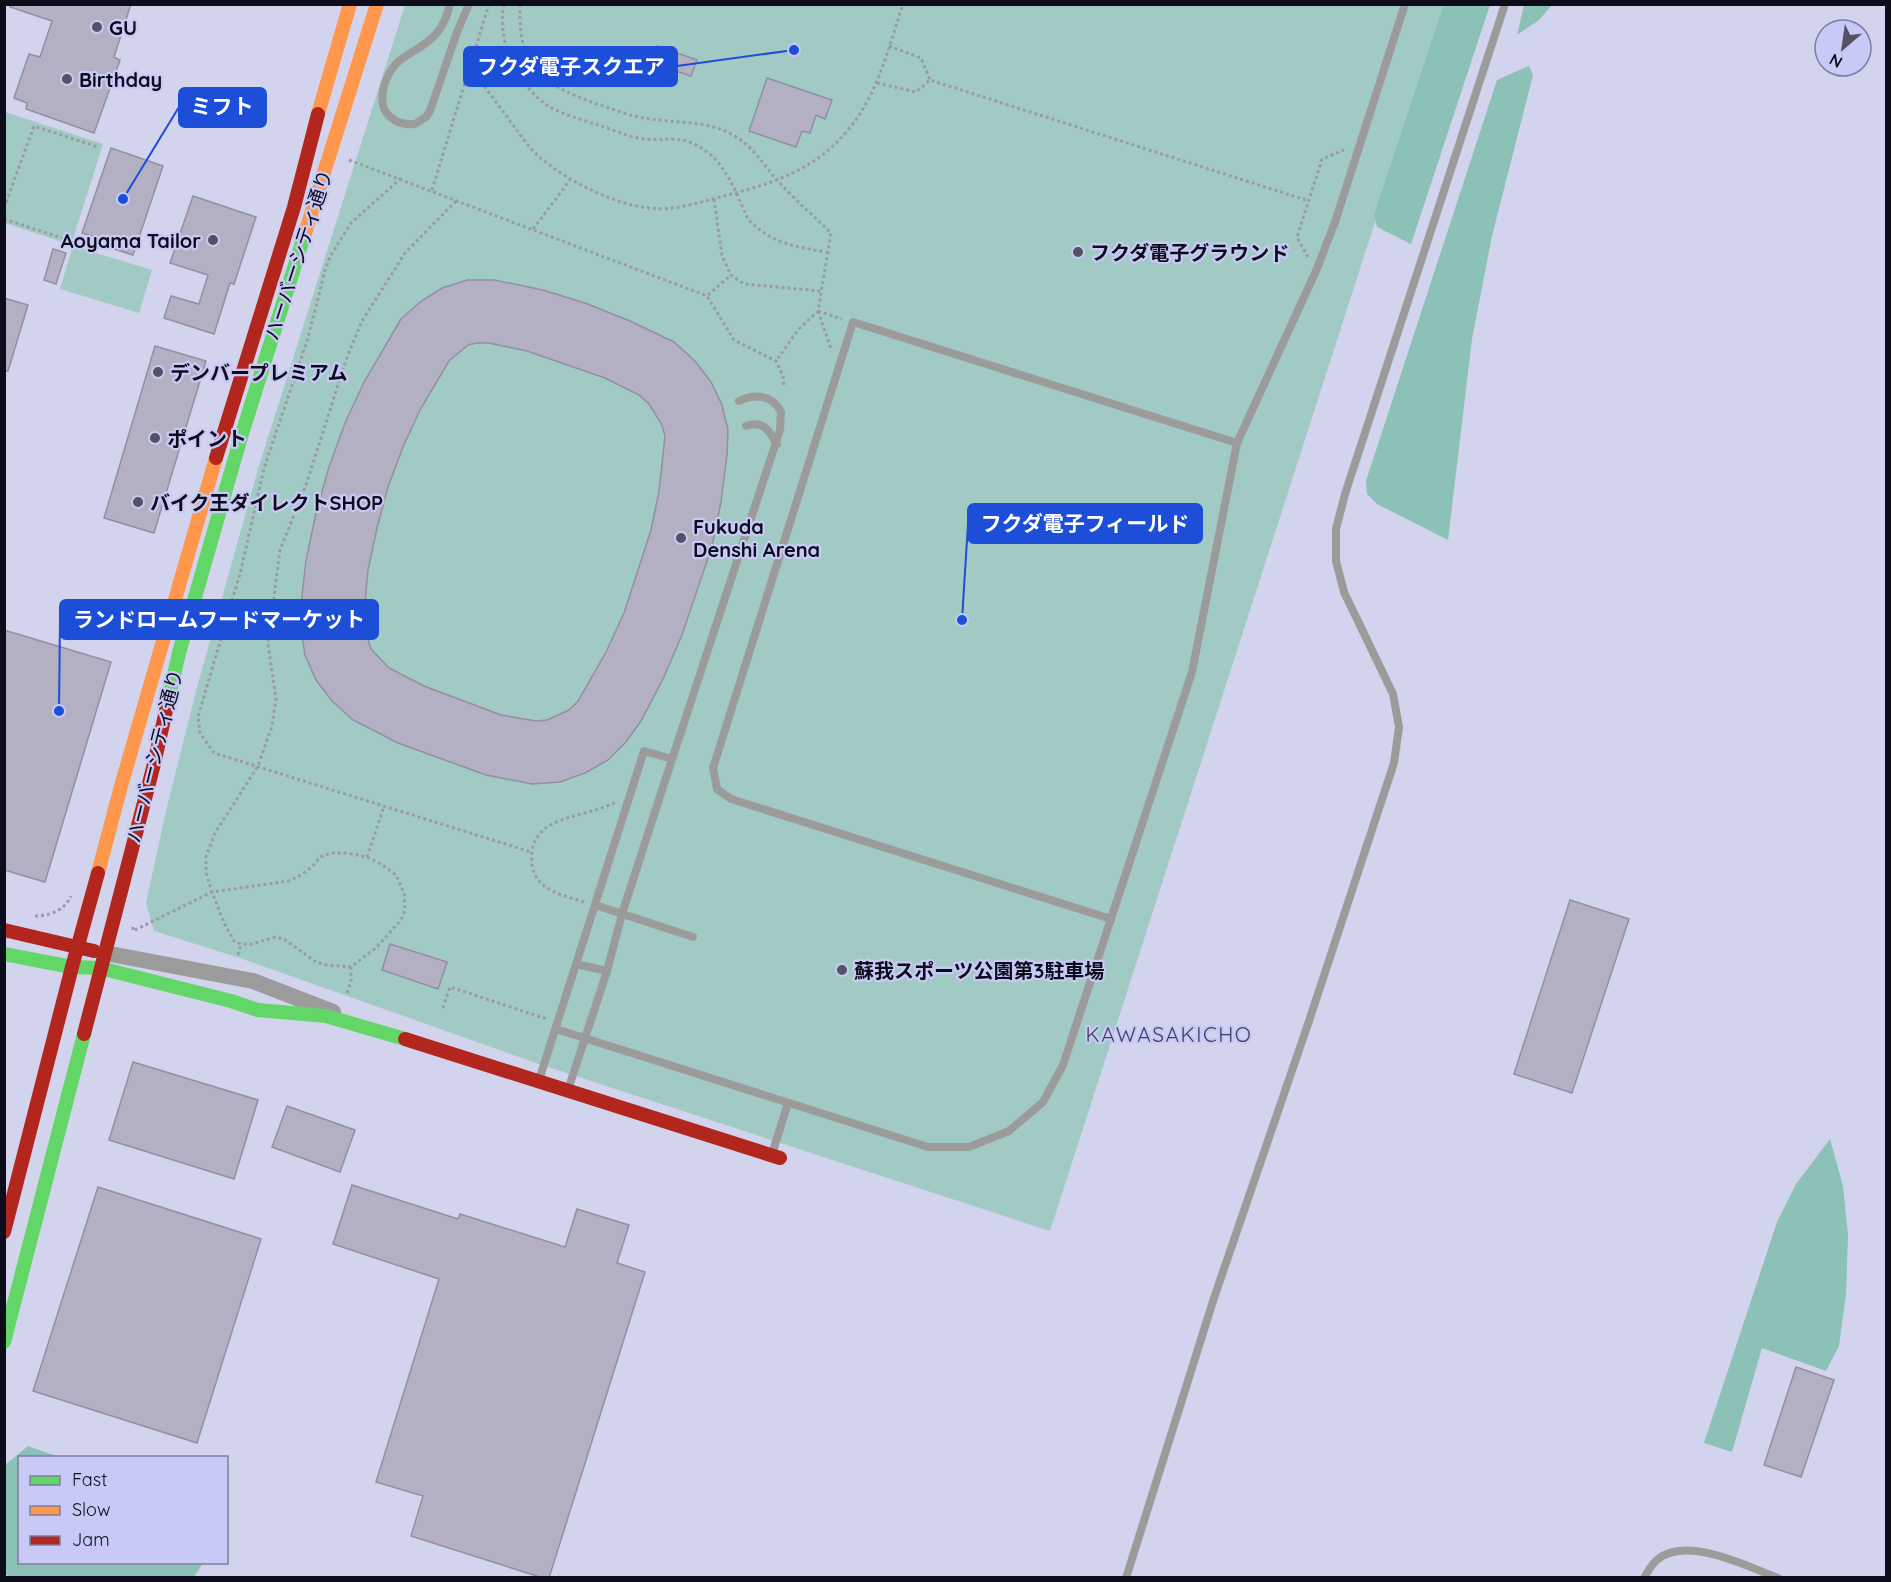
<svg xmlns="http://www.w3.org/2000/svg" width="1891" height="1582" viewBox="0 0 1891 1582" font-family="Quicksand,'Noto Sans JP',sans-serif">
  <rect width="100%" height="100%" fill="#d2d3ec"/>
  <g fill="#a2cac4">
    <polygon points="405,5 1445,5 1050,1231 539,1064 240,958 154,931 146,903 166,811 196,691 258,469"/>
    <polygon points="5,112 103,144 71,245 5,223"/>
    <polygon points="73,246 152,270 139,313 60,289"/>
  </g>
  <g fill="#8cc1b7">
    <polygon points="1444,4 1490,5 1411,244 1377,227 1374,215"/>
    <polygon points="1524,5 1552,5 1539,20 1517,35"/>
    <polygon points="1529,66 1533,75 1492,236 1472,339 1448,540 1377,504 1367,494 1366,481 1497,80"/>
    <polygon points="1830,1139 1843,1186 1848,1235 1846,1294 1839,1346 1826,1371 1762,1348 1732,1452 1704,1443 1777,1222 1796,1184"/>
    <polygon points="28,1446 59,1457 20,1458 20,1562 203,1563 194,1577 12,1578 5,1574 5,1465"/>
  </g>
  <g fill="#b3b0c3" stroke="#928fa1" stroke-width="1.5" fill-rule="evenodd">
    <polygon points="10,4 131,4 114,57 120,60 94,133 26,109 27,103 14,98 29,54 40,57 52,21 10,7"/>
    <polygon points="657,46 697,60 691,76 651,63"/>
    <polygon points="767,78 832,100 825,119 816,115 810,133 802,131 796,147 749,131"/>
    <polygon points="111,148 163,166 133,255 105,246 107,241 82,233"/>
    <polygon points="193,196 256,217 234,284 230,283 214,334 164,318 171,296 199,304 208,275 170,263"/>
    <polygon points="53,249 66,253 56,284 44,280"/>
    <path d="M467 280H494L543 290 585 303 630 321 674 342 695 361 711 382 722 405 728 430 727 455 721 502 712 546 682 635 663 679 641 721 626 742 608 760 585 773 560 782 532 784 486 775 398 743 353 720 332 701 316 680 305 655 301 630V605L306 560 316 513 329 467 345 423 364 382 401 319 420 302 442 288ZM477 343H489L527 351 605 378 639 395 649 404 662 425 665 436 659 491 651 530 624 613 606 652 578 701 569 710 547 720 536 721 501 715 424 686 389 668 371 649 363 624 368 570 377 528 388 487 403 447 420 410 449 361 468 345Z"/>
    <polygon points="4,298 28,305 8,371 4,371"/>
    <polygon points="155,346 206,361 154,533 104,518"/>
    <polygon points="4,630 111,662 45,882 4,870"/>
    <polygon points="1570,900 1629,919 1572,1093 1514,1074"/>
    <polygon points="390,944 447,962 438,989 382,970"/>
    <polygon points="133,1062 258,1100 234,1179 109,1140"/>
    <polygon points="287,1106 355,1130 340,1172 272,1147"/>
    <polygon points="352,1185 458,1219 460,1214 565,1247 577,1209 629,1225 617,1263 645,1272 549,1578 543,1578 411,1536 423,1496 376,1482 439,1279 333,1244"/>
    <polygon points="98,1187 261,1239 197,1443 33,1391"/>
    <polygon points="1796,1367 1834,1380 1801,1477 1764,1465"/>
  </g>
  <g fill="none" stroke-linecap="round" stroke-linejoin="round">
    <g stroke="#9b9ca3" stroke-width="3" stroke-dasharray="3 3" stroke-linecap="butt">
      <path d="M504 4C496 39 517 85 547 105 562 115 581 119 598 125 611 129 624 135 638 138 661 143 676 133 700 147 726 162 736 194 748 219 770 243 796 247 826 252"/>
      <path d="M520 4C518 67 538 82 594 103 613 109 631 117 651 119 677 123 708 121 731 134 753 145 763 165 779 182 795 200 814 216 831 233L818 311 798 330 776 361"/>
      <polyline points="889,46 921,58 930,80"/>
      <path d="M470 67C484 86 499 106 513 125 522 137 531 151 543 160 570 182 613 204 649 208 671 211 695 204 716 198 770 184 816 172 852 125 879 90 889 46 903 4"/>
      <polyline points="877,83 916,92 930,80 1309,201"/>
      <polyline points="349,160 707,296 734,340 776,361 783,376 784,387"/>
      <polyline points="401,178 351,223 331,255 326,267 307,341 264,468 241,570 198,717 200,733 214,753 531,852"/>
      <polyline points="432,190 489,4"/>
      <polyline points="714,199 722,256 731,275 744,284 821,291"/>
      <polyline points="4,208 34,126 98,147"/>
      <polyline points="4,219 68,240"/>
      <polyline points="533,229 570,180"/>
      <polyline points="1308,257 1297,237 1322,159 1344,150"/>
      <polyline points="708,295 731,275"/>
      <polyline points="818,311 831,349"/>
      <polyline points="818,311 842,319"/>
      <polyline points="367,857 384,806"/>
      <path d="M584 902C562 895 535 890 532 864 527 813 583 820 616 802"/>
      <path d="M35 916C50 916 65 910 71 896"/>
      <polyline points="133,927 133,931 212,892 288,881 301,875 312,867 320,857 331,853 347,853 367,857 381,864 396,875 404,893 405,910 401,920 376,948 351,967 326,965 316,962 284,939 275,937 252,944 241,944 234,941 224,923 212,892 206,873 206,857 215,833 258,766 272,726 276,699 268,644 280,550 306,485 346,360 362,321 405,253 457,200"/>
      <polyline points="238,955 241,944"/>
      <polyline points="347,993 351,982 351,967"/>
      <polyline points="443,1008 450,987 547,1019"/>
    </g>
    <g stroke="#9b9b9c" stroke-width="8">
      <path d="M450 4C447 15 444 25 436 34 414 58 393 51 383 90 382 97 381 106 386 112 393 122 404 125 415 124L426 117 430 111 457 32 469 4"/>
      <path d="M746 426C763 420 769 430 777 444"/>
      <polyline points="595,905 693,937"/>
      <polyline points="1111,919 731,799 717,789 713,768 853,322 1237,443"/>
      <polyline points="576,964 607,971"/>
      <polyline points="556,1029 928,1147 969,1147 1009,1131 1043,1102 1063,1065 1192,672 1237,443 1316,271 1335,222 1405,4"/>
      <polyline points="539,1080 644,751 672,759"/>
      <path d="M568 1090 607 971 622 914 662 790 780 430 781 412C773 395 755 393 739 401"/>
      <polyline points="772,1154 788,1103"/>
      <polyline points="1126,1578 1214,1298 1309,1021 1394,763 1399,727 1393,694 1344,592 1336,561 1336,529 1345,494 1505,4"/>
      <path d="M1644 1578C1648 1572 1652 1563 1658 1559 1688 1536 1746 1566 1778 1578"/>
    </g>
    <polyline stroke="#9b9b9c" stroke-width="16" points="105,953 253,981 333,1012"/>
    <g stroke="#63d668" stroke-width="14">
      <polyline points="169,697 179,653 241,437 306,230"/>
      <polyline points="4,954 72,967 100,968 231,1001 258,1010 326,1016 405,1039"/>
      <polyline points="4,1342 84,1034"/>
    </g>
    <g stroke="#ff974d" stroke-width="14">
      <polyline points="318,114 350,4"/>
      <polyline points="306,230 377,4"/>
      <polyline points="98,873 121,786 216,458"/>
    </g>
    <g stroke="#b3261e" stroke-width="14">
      <polyline points="216,458 294,207 318,114"/>
      <polyline points="4,930 94,951"/>
      <polyline points="84,1034 154,764 169,697"/>
      <polyline points="405,1039 780,1158"/>
      <polyline points="4,1232 72,967 98,873"/>
    </g>
  </g>
  <g fill="#515264" stroke="#c8c9f6" stroke-width="2">
    <circle cx="97" cy="27" r="6"/>
    <circle cx="67" cy="79" r="6"/>
    <circle cx="213" cy="240" r="6"/>
    <circle cx="1078" cy="252" r="6"/>
    <circle cx="158" cy="372" r="6"/>
    <circle cx="155" cy="438" r="6"/>
    <circle cx="138" cy="502" r="6"/>
    <circle cx="681" cy="538" r="6"/>
    <circle cx="842" cy="970" r="6"/>
  </g>
  <g text-anchor="middle" dominant-baseline="central" stroke-width="4.5" stroke-linejoin="round" paint-order="stroke">
    <g font-size="20" font-weight="bold" fill="#0c0c1b" stroke="#c8c9f6" text-anchor="start">
      <text x="109" y="27">GU</text>
      <text x="79" y="79">Birthday</text>
      <text x="201" y="240" text-anchor="end">Aoyama Tailor</text>
      <text x="1090" y="252">フクダ電子グラウンド</text>
      <text x="170" y="372">デンバープレミアム</text>
      <text x="167" y="438">ポイント</text>
      <text x="150" y="502">バイク王ダイレクトSHOP</text>
      <text x="693" y="526">Fukuda<tspan x="693" dy="23">Denshi Arena</tspan></text>
      <text x="854" y="970">蘇我スポーツ公園第3駐車場</text>
    </g>
    <g font-size="20" fill="#0c0c1b" stroke="#c8c9f6">
      <text transform="translate(298 255) rotate(-72)">ハーバーシティ通り</text>
      <text transform="translate(154 756) rotate(-76)">ハーバーシティ通り</text>
    </g>
    <g font-size="21" letter-spacing="1.5" fill="#3e3d62" stroke="#c8c9f6">
      <text x="1169" y="1034">KAWASAKICHO</text>
    </g>
  </g>
  <path fill="none" stroke="#1d4ed8" stroke-width="2" d="M794 50L677 66M123 199L179 107M962 620L968 524M59 711L60 619"/>
  <g fill="#1d4ed8" stroke="#c8c9f6" stroke-width="2">
    <circle cx="794" cy="50" r="6"/>
    <circle cx="123" cy="199" r="6"/>
    <circle cx="962" cy="620" r="6"/>
    <circle cx="59" cy="711" r="6"/>
  </g>
  <g fill="#1d4ed8" stroke="#1d4ed8" stroke-width="2">
    <rect x="464" y="47" width="213" height="39" rx="6"/>
    <rect x="179" y="88" width="87" height="39" rx="6"/>
    <rect x="968" y="504" width="234" height="39" rx="6"/>
    <rect x="60" y="600" width="318" height="39" rx="6"/>
  </g>
  <g font-size="21" text-anchor="middle" font-weight="bold" fill="#fff">
    <text x="571" y="74">フクダ電子スクエア</text>
    <text x="222" y="114">ミフト</text>
    <text x="1085" y="531">フクダ電子フィールド</text>
    <text x="219" y="627">ランドロームフードマーケット</text>
  </g>
  <rect width="1891" height="1582" fill="none" stroke="#0c0c1b" stroke-width="12"/>
  <rect x="18" y="1456" width="210" height="108" fill="#c8c9f6" stroke="#7d7d9e" stroke-width="1.5"/>
  <rect x="30" y="1476" width="30" height="9" fill="#63d668" stroke="#7d7d9e" stroke-width="1.5"/>
  <text x="72" y="1486" font-size="18" fill="#0c0c1b">Fast</text>
  <rect x="30" y="1506" width="30" height="9" fill="#ff974d" stroke="#7d7d9e" stroke-width="1.5"/>
  <text x="72" y="1516" font-size="18" fill="#0c0c1b">Slow</text>
  <rect x="30" y="1536" width="30" height="9" fill="#b3261e" stroke="#7d7d9e" stroke-width="1.5"/>
  <text x="72" y="1546" font-size="18" fill="#0c0c1b">Jam</text>
  <g transform="translate(1843 48) rotate(209)"><circle r="28" fill="#c8c9f6" stroke="#7d7d9e" stroke-width="1.5"/>
  <path d="M0-4.5L10 22L0 15L-10 22Z" fill="#515264"/>
  <text y="-9" font-size="16" font-weight="bold" text-anchor="middle" fill="#0c0c1b">N</text>
  </g>
</svg>
